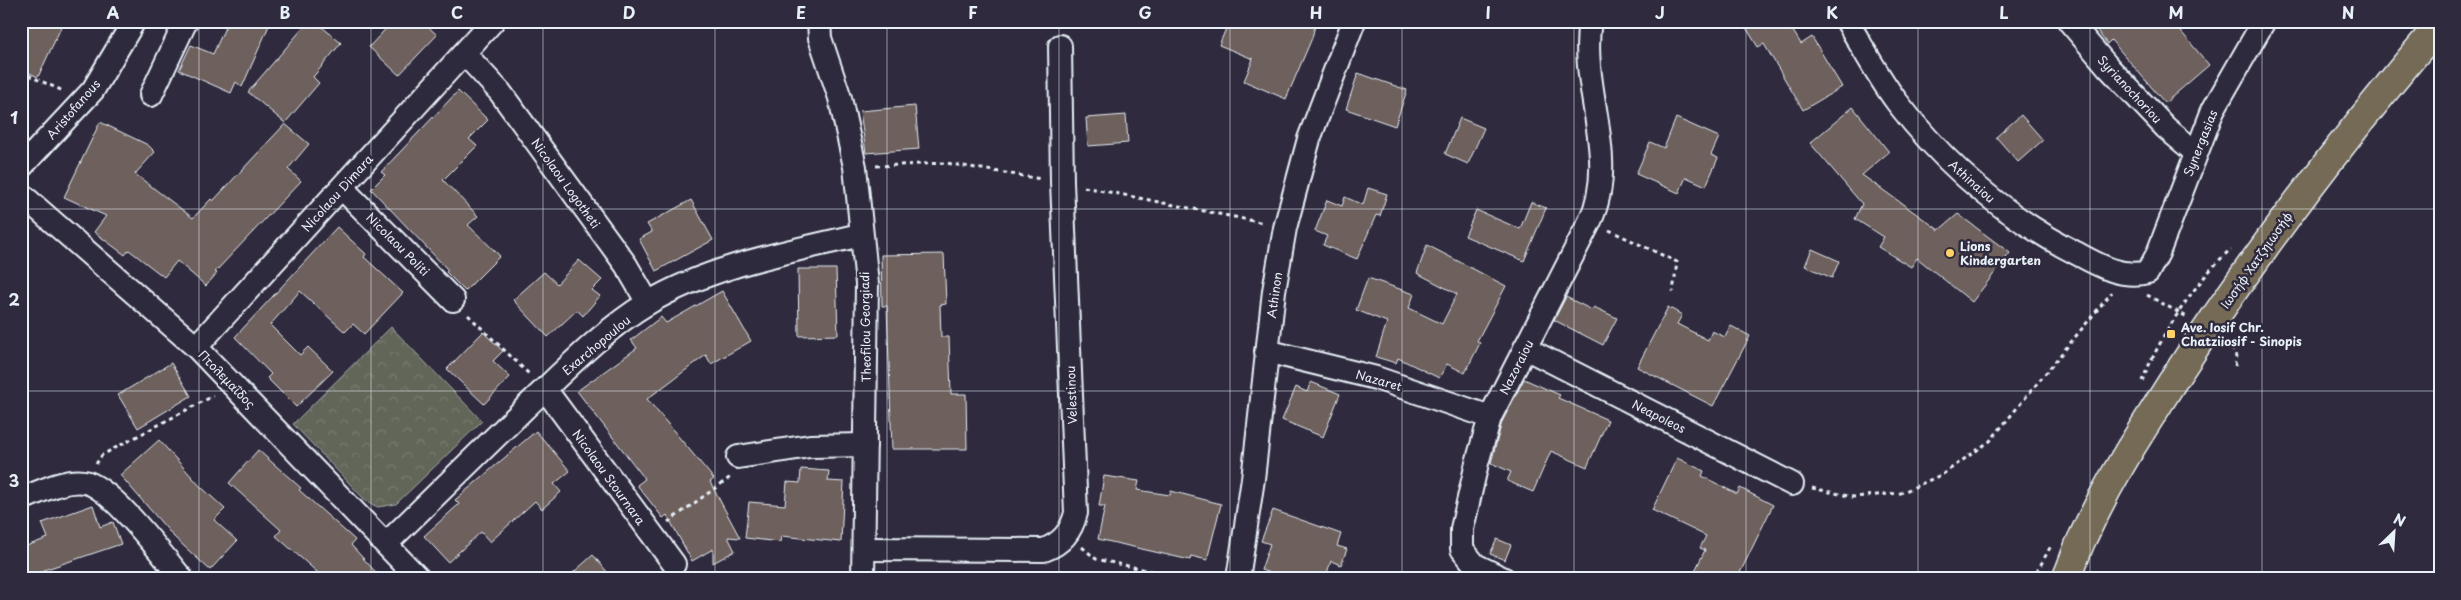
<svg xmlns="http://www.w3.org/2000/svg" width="2461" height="600" viewBox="0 0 2461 600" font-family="'Playpen Sans',sans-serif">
  <defs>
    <pattern id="park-crowns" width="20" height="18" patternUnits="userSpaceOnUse" patternTransform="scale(1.25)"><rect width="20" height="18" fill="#626658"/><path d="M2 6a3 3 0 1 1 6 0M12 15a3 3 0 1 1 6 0" fill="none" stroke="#787c71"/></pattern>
  </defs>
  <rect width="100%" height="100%" fill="#2f2a3d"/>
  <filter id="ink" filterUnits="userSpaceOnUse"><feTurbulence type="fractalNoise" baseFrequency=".02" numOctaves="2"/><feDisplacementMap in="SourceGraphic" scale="10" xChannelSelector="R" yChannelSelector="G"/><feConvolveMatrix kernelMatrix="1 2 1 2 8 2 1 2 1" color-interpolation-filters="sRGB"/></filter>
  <g filter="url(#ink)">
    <polygon fill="url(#park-crowns)" stroke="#a5aca8" points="391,327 482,421 396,504 378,507 367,502 293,424"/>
    <g fill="#6e605c" stroke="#e8f1f8">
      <polygon points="21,21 64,21 38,77 21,69"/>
      <polygon points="228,21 271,21 242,87 236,82 231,93 179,70 191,45 213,54"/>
      <polygon points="309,21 315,21 341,43 313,77 319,83 285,123 248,92"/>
      <polygon points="393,21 422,21 437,35 399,75 369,47"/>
      <polygon points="1242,21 1316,21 1312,38 1286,99 1244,81 1253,59 1219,45 1228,24 1241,28"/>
      <polygon points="1742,21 1787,21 1801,44 1812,37 1842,87 1803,110 1764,44 1758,47"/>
      <polygon points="2090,21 2172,21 2209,65 2165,103 2111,40 2107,44"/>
      <polygon points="1358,73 1407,90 1395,126 1346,109"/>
      <polygon points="458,91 488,120 469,139 477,146 443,180 478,216 468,225 500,256 465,291 446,272 448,270 371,189 385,175 381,172"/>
      <polygon points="915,106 919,149 866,153 860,111"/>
      <polygon points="1853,107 1889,152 1862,175 1939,230 1958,214 2010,253 1972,302 1917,258 1911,267 1878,247 1884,237 1855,219 1862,204 1810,143"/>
      <polygon points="1126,115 1128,143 1088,146 1086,118"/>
      <polygon points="2021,115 2043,140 2018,162 1996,137"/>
      <polygon points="1460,118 1484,128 1468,164 1445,154"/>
      <polygon points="1676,118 1719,137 1711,155 1718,158 1706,186 1686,177 1679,193 1636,174 1650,142 1664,148"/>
      <polygon points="100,122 148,145 155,152 135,174 193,218 211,199 213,201 285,124 309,144 288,169 301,181 215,272 217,273 206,286 177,261 164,277 129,250 125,255 94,232 106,216 64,197"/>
      <polygon points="1368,188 1387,194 1380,216 1376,215 1357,259 1323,245 1327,236 1315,231 1327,200 1342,206 1345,197 1363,205"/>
      <polygon points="691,200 713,240 656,271 639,239 652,232 647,224"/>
      <polygon points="1531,202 1546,208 1524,261 1465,236 1476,210 1520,229"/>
      <polygon points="337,227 366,254 364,257 403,293 364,334 353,324 345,332 300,291 270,325 300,355 308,347 333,371 296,407 267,378 271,374 235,337"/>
      <polygon points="1427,245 1506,286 1477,341 1480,343 1465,373 1447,364 1439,378 1398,358 1396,363 1376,357 1387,322 1356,310 1368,278 1414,294 1409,308 1442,324 1457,294 1417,273"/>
      <polygon points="1812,249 1839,261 1832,278 1805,266"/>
      <polygon points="944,254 946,304 940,305 941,337 949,337 951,394 966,394 967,449 892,449 887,306 882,306 881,255"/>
      <polygon points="579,260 602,280 592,290 600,296 583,316 577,310 548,337 513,300 544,272 557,284"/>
      <polygon points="798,269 836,269 838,335 799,336"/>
      <polygon points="722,291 751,341 711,364 706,355 647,399 714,479 710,482 740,538 728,537 735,551 713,563 713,549 692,561 667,515 663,518 637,485 645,479 577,391 637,348 631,340 661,317 666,323"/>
      <polygon points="1566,297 1592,310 1594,307 1617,318 1603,345 1554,320"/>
      <polygon points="1668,307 1682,315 1677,324 1708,340 1712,331 1725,337 1731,326 1750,336 1713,406 1637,367"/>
      <polygon points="483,332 503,351 493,361 510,377 484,404 447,369"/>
      <polygon points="171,363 191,396 138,428 118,395"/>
      <polygon points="1524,379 1560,395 1558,398 1608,420 1587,467 1551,451 1533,492 1507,481 1511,472 1491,463 1502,422"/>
      <polygon points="1311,382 1340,394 1323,437 1282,420 1296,387 1307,392"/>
      <polygon points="536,431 570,471 554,484 561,492 542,509 535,501 490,542 481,532 448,562 424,536 459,504 455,500"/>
      <polygon points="159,440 200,486 225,509 214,520 237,541 210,570 174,537 120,475"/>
      <polygon points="258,450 301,488 299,490 355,540 351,545 382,579 325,579 276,536 281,530 229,483"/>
      <polygon points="1677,458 1704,471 1702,476 1737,494 1740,488 1773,505 1737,579 1691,579 1705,550 1700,548 1706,536 1652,510"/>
      <polygon points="801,469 829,471 828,481 844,482 841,542 781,536 780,542 745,538 749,502 785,505 787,482 800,483"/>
      <polygon points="1104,476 1139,481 1137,490 1170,495 1171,491 1221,504 1207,560 1191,556 1190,560 1098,539 1105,506 1099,506"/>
      <polygon points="93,505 100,527 113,522 121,544 41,571 44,579 21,579 21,548 48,538 42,523"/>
      <polygon points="1273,510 1341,534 1337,546 1347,549 1341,565 1331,561 1325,579 1286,579 1261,570 1270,544 1261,541"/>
      <polygon points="1497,539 1511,545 1505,560 1490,554"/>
      <polygon points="593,555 613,579 566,579"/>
    </g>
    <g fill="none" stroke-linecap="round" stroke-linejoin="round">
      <defs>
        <g id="minor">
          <polyline points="819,21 820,38 840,98 855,167 867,284 863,579"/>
          <path d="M1847 21C1863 48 1878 77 1897 102 1945 165 2006 217 2076 253 2098 265 2122 279 2148 272L2158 253 2213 110 2264 21"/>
          <polyline points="2069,21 2109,68 2166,128 2195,152"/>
          <polyline points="464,53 500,92 626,265 648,303"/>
          <polyline points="151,95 186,21"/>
          <polyline points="21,167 93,90 134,21"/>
          <polyline points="342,188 453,300"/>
          <polyline points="21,194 196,347 419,579"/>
          <polyline points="196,347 493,21"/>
          <polyline points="1525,348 1792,484"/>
          <polyline points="1266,351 1376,378 1490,417"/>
          <polyline points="545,389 674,564"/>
          <polyline points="738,457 810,446 865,445"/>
          <path d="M21 499C40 492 64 479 84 482 110 485 164 557 182 579"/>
          <path d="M386 544C432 499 478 454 524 409 561 374 604 329 648 303 712 265 789 252 860 235"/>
          <path d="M864 549 1044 550C1062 543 1071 532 1076 513L1062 182 1060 46"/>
          <polyline points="1238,579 1253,479 1274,291 1285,228 1309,139 1354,21"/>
          <path d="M1504 579 1475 565 1462 549V529L1477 463 1490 417 1590 221C1620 157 1579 88 1590 21"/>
        </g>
        <path id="major" d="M2066 579C2073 565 2076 550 2083 537 2101 498 2122 461 2145 425 2232 284 2333 150 2440 24"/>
      </defs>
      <use href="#minor" stroke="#e8f1f8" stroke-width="26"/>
      <use href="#major" stroke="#e8f1f8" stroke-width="31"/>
      <g stroke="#e8f1f8" stroke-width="3" stroke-dasharray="4 4" stroke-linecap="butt">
        <polyline points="1045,21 1049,28"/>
        <polyline points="21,72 63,91"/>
        <polyline points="876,166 946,163 1041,179"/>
        <polyline points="1084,187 1264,223"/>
        <polyline points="1609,230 1677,262 1673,292"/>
        <polyline points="2147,295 2187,317"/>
        <polyline points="468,315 530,375"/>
        <polyline points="2225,343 2236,353 2235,370"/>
        <path d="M2142 381C2160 337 2195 281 2231 249"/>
        <polyline points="96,464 102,455 213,396"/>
        <polyline points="1812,488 1853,497 1901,493 1943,474 1990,441 2112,292"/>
        <polyline points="668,522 732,476"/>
        <polyline points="1082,547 1096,559 1188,579"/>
        <polyline points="693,572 700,574 699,579"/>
        <polyline points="2033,579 2052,544"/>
      </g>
      <use href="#minor" stroke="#2f2a3d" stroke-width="22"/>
      <use href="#major" stroke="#756a55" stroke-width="28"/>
    </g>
  </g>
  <path fill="none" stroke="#e8f1f8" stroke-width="1" stroke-opacity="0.55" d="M199 21V579M371 21V579M543 21V579M715 21V579M887 21V579M1059 21V579M1230 21V579M1402 21V579M1574 21V579M1746 21V579M1918 21V579M2090 21V579M2262 21V579M21 209H2440M21 391H2440"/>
  <g fill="#ffd166" stroke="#2f2a3d" stroke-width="2">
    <circle cx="1950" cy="253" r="5"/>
    <rect x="2166" y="329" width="10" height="10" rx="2.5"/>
  </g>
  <g text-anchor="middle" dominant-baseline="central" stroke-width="5" stroke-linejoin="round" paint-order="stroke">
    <g font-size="12" fill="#e8f1f8" stroke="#2f2a3d">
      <text transform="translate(2130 89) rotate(47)">Syrianochoriou</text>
      <text transform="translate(73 109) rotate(-49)">Aristofanous</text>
      <text transform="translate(2200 143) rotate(-68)">Synergasias</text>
      <text transform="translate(1972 181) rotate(42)">Athinaiou</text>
      <text transform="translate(566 183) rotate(54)">Nicolaou Logotheti</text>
      <text transform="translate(337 193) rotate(-48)">Nicolaou Dimara</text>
      <text transform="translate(398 244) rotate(45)">Nicolaou Politi</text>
      <text transform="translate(2256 260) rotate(-55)">Ιωσήφ Χατζηιωσήφ</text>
      <text transform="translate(1274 295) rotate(-82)">Athinon</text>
      <text transform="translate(865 327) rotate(-91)">Theofilou Georgiadi</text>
      <text transform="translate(596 345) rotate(-40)">Exarchopoulou</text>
      <text transform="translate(1516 367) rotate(-63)">Nazoraiou</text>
      <text transform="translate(227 379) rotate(46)">Πτολεμαΐδος</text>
      <text transform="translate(1379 380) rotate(16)">Nazaret</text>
      <text transform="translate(1071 395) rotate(-92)">Velestinou</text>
      <text transform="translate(1659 416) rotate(27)">Neapoleos</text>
      <text transform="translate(609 477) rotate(54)">Nicolaou Stournara</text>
    </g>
    <g font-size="12" font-weight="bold" fill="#e8f1f8" stroke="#2f2a3d" text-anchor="start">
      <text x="1960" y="246">Lions<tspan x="1960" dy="14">Kindergarten</tspan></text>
      <text x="2181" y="327">Ave. Iosif Chr.<tspan x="2181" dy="14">Chatziiosif - Sinopis</tspan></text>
    </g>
  </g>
  <rect width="2461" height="600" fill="none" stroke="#2f2a3d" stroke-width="55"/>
  <g transform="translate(2394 532) rotate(25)" stroke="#2f2a3d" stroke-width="4" paint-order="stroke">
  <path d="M0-4L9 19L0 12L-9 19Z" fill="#e8f1f8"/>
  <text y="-8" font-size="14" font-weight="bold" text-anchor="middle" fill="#e8f1f8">N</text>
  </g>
  <rect x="28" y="28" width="2406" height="544" fill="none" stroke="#e8f1f8" stroke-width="2"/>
  <g font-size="16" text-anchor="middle" font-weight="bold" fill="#e8f1f8">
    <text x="113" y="19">A</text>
    <text x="285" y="19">B</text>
    <text x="457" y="19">C</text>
    <text x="629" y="19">D</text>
    <text x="801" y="19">E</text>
    <text x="973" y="19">F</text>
    <text x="1145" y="19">G</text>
    <text x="1316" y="19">H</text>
    <text x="1488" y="19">I</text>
    <text x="1660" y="19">J</text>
    <text x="1832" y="19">K</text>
    <text x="2004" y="19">L</text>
    <text x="2176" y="19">M</text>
    <text x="2348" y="19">N</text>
    <text x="14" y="124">1</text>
    <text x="14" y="306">2</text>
    <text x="14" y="487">3</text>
  </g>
</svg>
